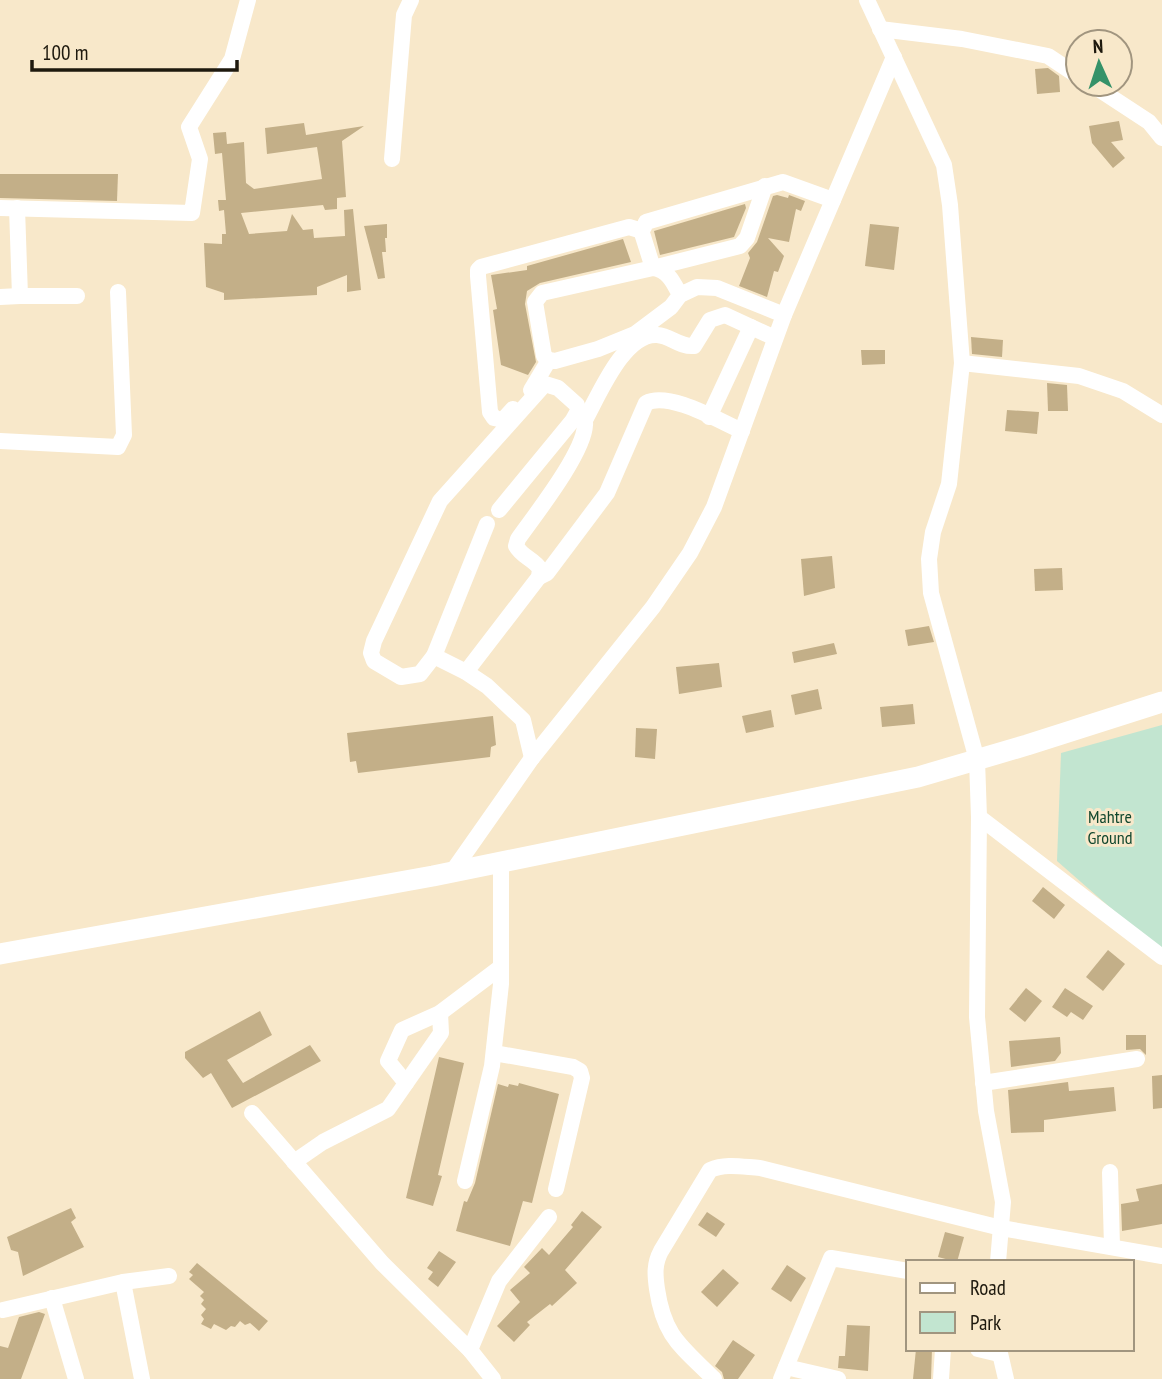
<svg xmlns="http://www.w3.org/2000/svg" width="1162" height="1379" viewBox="0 0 1162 1379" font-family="'PT Sans Narrow',sans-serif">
  <rect width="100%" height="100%" fill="#f8e8ca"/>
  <polygon fill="#c2e5d0" points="1162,725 1162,953 1057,861 1061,753"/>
  <g fill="#c3af88">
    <polygon points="1048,68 1059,76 1060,92 1037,94 1035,69"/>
    <polygon points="1119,121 1123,140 1111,142 1125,158 1113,168 1092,143 1089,126"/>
    <polygon points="304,123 306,135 364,126 342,141 346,197 337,198 337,209 325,210 323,205 241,213 249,234 287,231 292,214 303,230 313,229 314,238 345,236 344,210 353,209 361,290 347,292 347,275 317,287 317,295 224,300 224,293 206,287 204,243 222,244 222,234 226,234 224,210 219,211 218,200 226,200 222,153 215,154 213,133 226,132 227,144 244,142 246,183 254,189 322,179 317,147 267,154 265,128"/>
    <polygon points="0,174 118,174 117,201 0,198"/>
    <polygon points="777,195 788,198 789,195 805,201 801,211 796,209 789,242 768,238 784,256 778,272 774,271 767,297 739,286 750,258 748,253 757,242 773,196"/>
    <polygon points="745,204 746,208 734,237 660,255 654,231"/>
    <polygon points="387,224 387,238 385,238 386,252 382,252 385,278 378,279 364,226"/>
    <polygon points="870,224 899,227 894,270 865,266"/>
    <polygon points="623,239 631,262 540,283 527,291 525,304 536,362 528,375 501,365 493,310 497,309 491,275 527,270 527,266"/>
    <polygon points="971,337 1003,340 1002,357 972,354"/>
    <polygon points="861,350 885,350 885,364 862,365"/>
    <polygon points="1047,383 1067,385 1068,411 1048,411"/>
    <polygon points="1007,410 1039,412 1037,434 1005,431"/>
    <polygon points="832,556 835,588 804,596 801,559"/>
    <polygon points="1062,568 1063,590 1035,591 1034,569"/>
    <polygon points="929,626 934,642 908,646 905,630"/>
    <polygon points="834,643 837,654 794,663 792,652"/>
    <polygon points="719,663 722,687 679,694 676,667"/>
    <polygon points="818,689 822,709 795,715 791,695"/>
    <polygon points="913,704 915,724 882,727 880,707"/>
    <polygon points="771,710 774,727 746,733 742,716"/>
    <polygon points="493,716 496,745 491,747 490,757 358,773 356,761 350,762 347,733"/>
    <polygon points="636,728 657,729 655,759 635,757"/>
    <polygon points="1043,887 1065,905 1054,919 1032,901"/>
    <polygon points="1108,950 1125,964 1103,991 1086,977"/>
    <polygon points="1026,988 1042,1001 1025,1022 1009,1009"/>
    <polygon points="1065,988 1093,1006 1083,1020 1071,1012 1067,1017 1052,1007"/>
    <polygon points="260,1011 272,1035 227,1060 243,1083 310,1045 321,1061 232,1108 211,1073 203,1078 185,1058 185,1052"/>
    <polygon points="1126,1035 1146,1035 1146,1055 1140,1049 1126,1050"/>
    <polygon points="1060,1037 1061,1053 1055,1061 1011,1067 1009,1041"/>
    <polygon points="439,1057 464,1063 438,1175 442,1176 433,1206 406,1198"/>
    <polygon points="1162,1075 1162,1108 1153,1109 1152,1076"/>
    <polygon points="1068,1082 1069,1091 1114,1087 1116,1111 1044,1120 1044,1132 1011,1133 1008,1090"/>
    <polygon points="519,1083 559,1094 532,1203 523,1201 510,1246 456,1231 464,1201 467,1202 475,1183 498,1084 508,1087 509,1084 518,1086"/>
    <polygon points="1162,1184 1162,1224 1122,1231 1121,1204 1139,1201 1136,1189"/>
    <polygon points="71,1208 76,1218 71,1222 84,1247 23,1276 18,1252 11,1250 7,1237"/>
    <polygon points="582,1211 602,1227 565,1270 577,1283 552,1306 550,1304 527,1322 530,1325 514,1342 497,1326 520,1302 510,1290 530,1273 524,1267 542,1248 549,1255 573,1227 571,1225"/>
    <polygon points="707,1212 725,1224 716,1237 698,1225"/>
    <polygon points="945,1232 964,1237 957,1262 938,1257"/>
    <polygon points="439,1251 456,1262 438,1287 428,1279 433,1272 427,1268"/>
    <polygon points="197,1263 268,1321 259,1331 250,1323 245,1325 240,1321 235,1327 231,1326 226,1330 214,1324 211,1329 201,1324 204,1319 201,1315 206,1309 201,1304 204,1300 200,1296 204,1292 189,1279 193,1275 189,1272"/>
    <polygon points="787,1265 806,1278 791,1302 771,1289"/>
    <polygon points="723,1269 739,1283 717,1307 701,1292"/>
    <polygon points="39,1312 45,1314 21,1379 0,1379 0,1346 8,1348 19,1317"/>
    <polygon points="847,1325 870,1326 868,1371 838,1368 839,1356 845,1356"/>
    <polygon points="733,1340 755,1355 738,1379 724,1379 722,1372 715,1366"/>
    <polygon points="916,1349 932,1349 931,1379 913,1379"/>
  </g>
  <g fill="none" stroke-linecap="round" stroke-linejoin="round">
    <g stroke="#fff" stroke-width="16">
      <polyline points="867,0 944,165 950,205 962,363 949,484 933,532 929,559 931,593 977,760 979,817 977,1017 986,1111 1003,1202 998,1262"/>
      <polyline points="880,29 962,39 1048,56 1078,76"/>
      <polyline points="1091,84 1149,122 1162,138"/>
      <polyline points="392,159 404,15 411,0"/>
      <polyline points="0,208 192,213 200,159 189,127 232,59 248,0"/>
      <polyline points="17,208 20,296 77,296"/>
      <polyline points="641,230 653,268 740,246 747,238 765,186"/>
      <path d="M680 295C673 282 669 271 653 268L542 293 535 302 544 356 549 360 555 361 598 349 635 334 671 307 680 295 697 287 717 288 784 315"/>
      <polyline points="0,297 20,296"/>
      <polyline points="962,363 1079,376 1123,391 1162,415"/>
      <polyline points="531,390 549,360"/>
      <polyline points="513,409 503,420 494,418 490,412 478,276 478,270 481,267 629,227 639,230 644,227 646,222 783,182 833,200"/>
      <polyline points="709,417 751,327"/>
      <path d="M585 420C599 395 624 333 657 335 671 336 679 347 694 346L710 320 725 315 775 338"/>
      <polyline points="0,441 118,447 124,435 118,292"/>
      <polyline points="499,510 573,420 578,411 577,405 558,388 545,384 440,501 374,641 371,653 374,661 401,677 420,674 434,656 466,672 487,686 523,720 532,758"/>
      <path d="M539 577 547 573 607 493 646 403C669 391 719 421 742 431"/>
      <polyline points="434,656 487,524"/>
      <path d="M466 672 539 577 540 569C534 559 522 557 516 546L518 539C535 515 584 453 585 425 586 419 581 416 578 411"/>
      <polyline points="979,817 1162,957"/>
      <polyline points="452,872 532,758 653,607 690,553 714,507 784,315 894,57"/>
      <polyline points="494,1053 573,1067 580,1071 582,1078 556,1189"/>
      <polyline points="406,1083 388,1061 402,1030 440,1013 501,967"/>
      <polyline points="983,1083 1137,1059"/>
      <polyline points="252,1113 382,1263 470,1350 493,1379"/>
      <polyline points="294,1162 323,1142 388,1109 441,1033 440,1013"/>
      <polyline points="1110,1172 1112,1247"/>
      <polyline points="465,1181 492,1066 501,984 501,862"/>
      <polyline points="123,1282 142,1379"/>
      <polyline points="52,1298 76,1379"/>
      <polyline points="3,1310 123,1282 169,1276"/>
      <polyline points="978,1349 999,1354"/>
      <polyline points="999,1349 1006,1379"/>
      <polyline points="470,1350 499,1281 549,1217"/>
      <polyline points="786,1367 838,1379"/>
      <path d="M714 1379C681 1346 664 1337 657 1289 655 1275 654 1264 661 1251L710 1170C726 1163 743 1167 760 1168L1001 1228 1162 1256"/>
      <polyline points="781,1379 831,1258 908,1271"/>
      <polyline points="941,1379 943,1349"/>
    </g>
    <polyline stroke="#fff" stroke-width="21" points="0,954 433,876 918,777 1027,745 1162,702"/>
  </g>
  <g text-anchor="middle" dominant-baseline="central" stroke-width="6" stroke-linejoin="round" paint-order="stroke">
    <g font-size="18" fill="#11472e" stroke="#f8e8ca">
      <text x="1110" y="816">Mahtre<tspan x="1110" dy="21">Ground</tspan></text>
    </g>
  </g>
  <rect x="906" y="1260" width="228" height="91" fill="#f8e8ca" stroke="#a1957f" stroke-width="2"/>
  <rect x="920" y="1283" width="35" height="10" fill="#ffffff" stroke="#a1957f" stroke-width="2"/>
  <text x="970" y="1295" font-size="21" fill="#1e190e">Road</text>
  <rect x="920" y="1312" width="35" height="21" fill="#c2e5d0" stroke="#a1957f" stroke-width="2"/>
  <text x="970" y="1330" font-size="21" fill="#1e190e">Park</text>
  <g transform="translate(1099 63) rotate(357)"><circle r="33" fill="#f8e8ca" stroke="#a1957f" stroke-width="2"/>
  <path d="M0-5L12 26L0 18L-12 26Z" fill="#359269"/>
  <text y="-10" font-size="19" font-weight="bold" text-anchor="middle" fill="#1e190e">N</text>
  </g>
  <path d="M32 60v10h205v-10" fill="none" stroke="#1e190e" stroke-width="3.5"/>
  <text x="42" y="60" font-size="21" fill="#1e190e" stroke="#f8e8ca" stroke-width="5" paint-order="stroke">100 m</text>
</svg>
